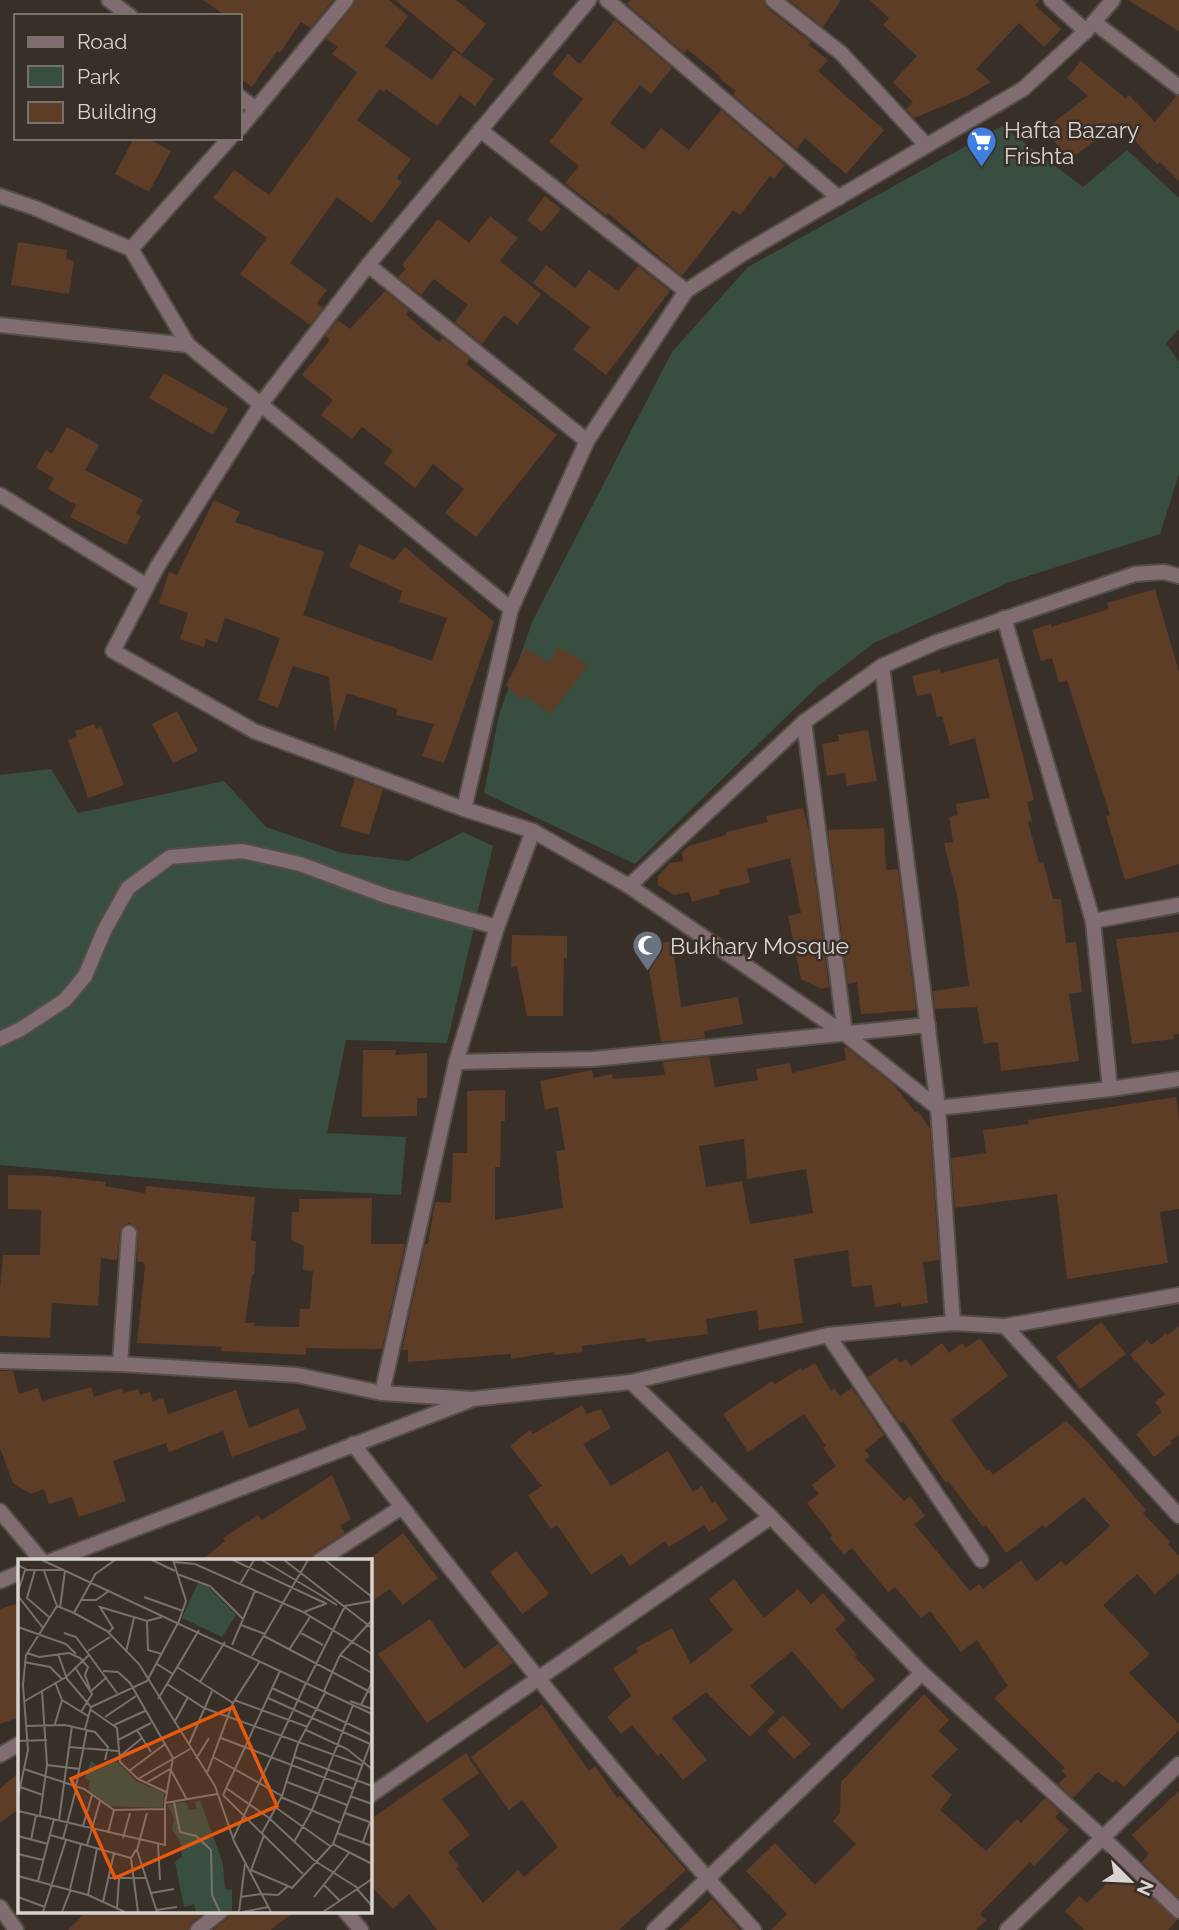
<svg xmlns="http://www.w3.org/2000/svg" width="1179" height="1930" viewBox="0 0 1179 1930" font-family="Raleway,sans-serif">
  <rect width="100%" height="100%" fill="#382f29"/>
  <g fill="#384e41">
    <polygon points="1002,126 1083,187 1127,150 1179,198 1179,329 1166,343 1179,362 1179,474 1160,534 1010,582 874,643 818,686 635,864 484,793 499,715 533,620 672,352 748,267"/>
    <polygon points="51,769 78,813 224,781 266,827 342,853 408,861 463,832 493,846 447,1043 346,1040 327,1133 406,1137 401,1195 266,1188 0,1165 0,775"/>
  </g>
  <g fill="#5e3d27" fill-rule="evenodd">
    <polygon points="203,0 333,0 311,28 301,22 280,53 277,51 252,87 240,78 240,16 226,16"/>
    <polygon points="355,0 389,0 408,16 385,46 432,80 454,50 494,79 475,106 460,95 437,126 386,89 384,92 380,89 357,120 411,159 397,178 402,182 372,223 337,197 290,263 327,290 317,303 323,308 310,325 240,274 267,238 213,198 234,170 269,195 312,136 357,72 332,54 338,47 326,39 353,6"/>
    <polygon points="395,0 456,0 486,24 462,54"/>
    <polygon points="631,0 764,0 767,8 811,42 809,45 828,60 818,71 884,130 846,174 805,138 797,149 733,95 736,91 719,78 720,76 687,49 684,53 627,4"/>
    <polygon points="789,0 841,0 823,27"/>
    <polygon points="870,0 1040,0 1035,5 1061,29 1044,47 1019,23 976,69 991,82 967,96 914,118 906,109 913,102 893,82 917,56 883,25 889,18"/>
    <polygon points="1128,0 1179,0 1179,31"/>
    <polygon points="615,20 672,68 651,94 640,85 610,123 644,150 661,128 689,150 721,110 785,165 774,179 770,176 740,215 733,210 682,276 608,213 606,215 565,183 579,166 549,142 583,99 552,74 568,54 580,64"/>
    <polygon points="1081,61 1126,99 1129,95 1155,122 1176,96 1179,96 1179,181 1160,162 1157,164 1118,123 1069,160 1045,129 1088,96 1067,78"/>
    <polygon points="134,138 147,138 171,151 149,192 115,174"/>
    <polygon points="545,196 561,209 542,232 527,220"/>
    <polygon points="490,216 518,238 500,261 541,294 517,325 504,315 482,344 455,322 468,305 434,279 421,295 398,277 406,269 402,265 438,219 469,243"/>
    <polygon points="18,242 67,250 66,259 74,261 69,294 11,285"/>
    <polygon points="546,265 575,288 589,270 618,291 638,266 670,291 606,375 573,349 590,327 533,283"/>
    <polygon points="385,291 409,310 406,314 420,327 439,342 443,338 470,359 466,364 557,435 476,537 445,513 464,489 433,464 415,488 384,463 393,451 362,427 352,439 321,415 333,400 302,375 330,340 325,336 338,320 350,329"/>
    <polygon points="164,373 228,409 213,435 149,398"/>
    <polygon points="67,427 99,445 85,470 143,500 136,513 141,516 126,545 70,517 76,505 48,489 54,478 36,468 46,450 52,454"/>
    <polygon points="214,500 240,512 235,522 324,552 303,615 432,661 447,618 399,602 402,591 349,567 359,544 394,560 405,547 494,622 444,763 422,756 434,724 396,715 397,709 347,693 335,731 329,677 293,666 278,708 258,700 280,638 225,618 217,643 206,639 204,647 180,639 188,613 159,603 169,572 177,575"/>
    <polygon points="1155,589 1179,672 1179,864 1125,880 1106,816 1110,815 1067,680 1059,683 1052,658 1041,661 1032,630 1051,624 1051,627 1109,609 1107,603"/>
    <polygon points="558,647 588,665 550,714 525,695 520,700 506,685 526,648 549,663"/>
    <polygon points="998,658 1034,800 1027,802 1032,821 1028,822 1039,863 1043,862 1053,899 1061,899 1066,943 1076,942 1082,992 1069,994 1079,1061 1001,1071 998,1042 984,1044 977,1007 935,1009 933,991 969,986 957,895 944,843 953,842 949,817 958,815 956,804 990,798 975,738 950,745 942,716 937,717 931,693 917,696 912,676 940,669 941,673"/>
    <polygon points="177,711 198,751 173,763 152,724"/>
    <polygon points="94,724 96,729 101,727 124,785 88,798 68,740 77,737 75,731"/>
    <polygon points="868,730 877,781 847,786 845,773 827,776 822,744 839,741 838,735"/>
    <polygon points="355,779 383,789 369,835 340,826"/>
    <polygon points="803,808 809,831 829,987 822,989 801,979 788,916 801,913 790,858 747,869 750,883 719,890 720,894 692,902 689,892 674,895 658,885 658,876 670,863 683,861 682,852 689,846 726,835 726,832 768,822 766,816"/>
    <polygon points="884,828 886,870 898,869 916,1010 861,1014 857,982 848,984 828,830"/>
    <polygon points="1179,932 1179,1034 1173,1035 1174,1039 1132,1044 1116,939"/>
    <polygon points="512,935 567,936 567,958 564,958 563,1016 527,1016 517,966 511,967"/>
    <polygon points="672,941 681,1007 738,997 743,1024 704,1031 705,1038 661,1042 645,945"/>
    <path d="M846 1047 894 1085 915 1112 918 1111 930 1129 939 1260 923 1262 928 1303 901 1307V1303L875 1307 872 1285 852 1287 848 1250 794 1259 803 1323 759 1330 757 1310 706 1319 708 1334 646 1342 645 1338 582 1346V1352L555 1355 554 1352 511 1359V1354L408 1362V1350H402L425 1244H428L435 1202 451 1203 453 1153H467V1091L505 1090V1121H501L500 1167H495V1220L563 1208 556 1151 565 1150 558 1107 545 1109 540 1081 592 1070 594 1078 612 1074 613 1079 665 1075 663 1062 709 1057 715 1087 758 1080 756 1069 790 1063 792 1073 846 1060 844 1048ZM744 1139 747 1179 806 1169 813 1213 750 1224 742 1181 706 1187 699 1146Z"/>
    <polygon points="363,1050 396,1050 395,1055 427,1053 427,1098 417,1098 417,1116 362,1117"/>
    <polygon points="1176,1097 1179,1119 1179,1209 1160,1212 1168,1263 1067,1279 1057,1194 955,1208 951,1158 986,1153 983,1130 1029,1124 1028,1120"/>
    <polygon points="8,1175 51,1176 106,1182 105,1186 145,1193 146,1186 255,1197 251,1240 256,1241 254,1275 252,1275 245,1323 254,1323 254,1326 299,1327 300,1309 310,1309 313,1271 303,1270 304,1246 291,1240 292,1212 299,1212 299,1199 372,1198 371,1244 405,1244 382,1349 306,1348 306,1355 221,1351 222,1347 137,1343 145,1266 143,1262 137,1262 138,1229 129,1223 124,1225 120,1232 117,1260 101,1258 98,1306 52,1303 50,1338 0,1336 0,1289 3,1255 40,1255 41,1210 8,1209"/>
    <polygon points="1101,1322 1126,1354 1080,1389 1056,1357"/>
    <polygon points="1179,1326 1179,1435 1170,1441 1172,1443 1154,1457 1136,1434 1162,1412 1155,1402 1165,1394 1130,1355 1147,1340 1152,1345 1166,1333 1168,1335"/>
    <polygon points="980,1338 1008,1376 951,1420 987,1471 989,1469 993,1475 1066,1421 1093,1448 1146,1510 1143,1513 1170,1542 1168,1544 1179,1556 1179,1573 1155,1594 1137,1574 1103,1605 1150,1654 1129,1673 1179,1724 1179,1730 1124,1787 1116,1780 1113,1783 1098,1772 1073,1798 1058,1784 1067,1776 1062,1771 1065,1768 994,1698 1008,1686 977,1640 961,1652 930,1611 921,1618 895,1587 888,1592 852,1548 844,1555 830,1538 832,1535 807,1503 819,1494 812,1485 836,1466 823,1448 826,1446 804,1414 748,1452 723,1414 772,1381 775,1384 801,1368 802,1371 815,1363 831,1391 834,1388 840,1396 852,1388 884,1435 865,1450 870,1456 865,1460 904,1501 910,1496 925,1516 914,1524 970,1591 979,1584 983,1589 1021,1560 1036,1582 1061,1561 1066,1566 1110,1526 1084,1497 1045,1528 1043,1525 1006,1553 986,1525 983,1527 948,1481 946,1483 903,1421 900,1423 868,1377 896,1358 900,1363 906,1359 911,1366 942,1343 949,1353 962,1343 966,1348"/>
    <polygon points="0,1371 13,1371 19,1394 38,1388 42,1401 91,1387 94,1397 122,1388 123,1393 138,1389 140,1395 150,1392 153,1401 163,1398 168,1414 236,1390 249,1428 298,1408 307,1429 232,1457 223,1431 169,1452 166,1443 113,1461 126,1501 79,1517 72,1497 49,1504 44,1489 31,1494 13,1483 0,1448"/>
    <polygon points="582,1405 587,1414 601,1409 611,1428 583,1444 611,1486 668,1451 693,1492 702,1486 712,1503 715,1501 728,1520 709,1532 704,1525 669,1547 665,1541 630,1566 622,1554 591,1575 557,1525 551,1529 528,1495 542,1486 510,1446 530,1430 533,1434"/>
    <polygon points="332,1475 351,1519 340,1526 345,1533 314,1553 309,1561 201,1561 225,1541 223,1538 258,1515 262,1520"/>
    <polygon points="403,1533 438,1578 403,1605 390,1589 369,1603 369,1559"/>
    <polygon points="516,1551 549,1594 522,1614 490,1572"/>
    <polygon points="734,1579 764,1618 798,1589 811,1604 823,1593 846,1620 835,1629 857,1655 855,1657 875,1679 842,1710 792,1651 750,1686 775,1712 750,1737 706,1692 672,1718 707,1760 683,1780 661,1753 658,1756 632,1725 621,1734 607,1717 631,1696 613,1668 638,1652 636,1648 672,1628 691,1664 733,1630 709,1599"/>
    <polygon points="19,1603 19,1717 0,1724 0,1609"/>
    <polygon points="430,1619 464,1669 498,1644 513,1663 427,1723 378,1654"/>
    <polygon points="924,1694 949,1720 939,1731 958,1749 931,1776 952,1795 940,1810 986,1851 1017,1819 1021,1823 1045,1798 1060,1812 1055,1817 1069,1830 1034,1866 1030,1862 980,1914 986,1920 976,1930 771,1930 787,1914 746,1871 775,1843 815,1885 856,1844 833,1821 840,1813 841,1782"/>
    <polygon points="542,1704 589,1771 595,1766 617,1798 620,1796 686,1870 619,1930 437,1930 409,1894 393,1909 369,1884 369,1820 466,1753 479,1773 442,1799 470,1835 448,1852 459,1866 456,1868 483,1903 518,1870 524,1877 558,1847 522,1800 509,1810 471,1757"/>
    <polygon points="783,1715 811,1744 794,1759 767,1731"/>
    <polygon points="19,1772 19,1809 0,1823 0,1789"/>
    <polygon points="1179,1791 1179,1898 1142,1862 1149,1854 1132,1835"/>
    <polygon points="1107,1875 1126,1878 1128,1876 1177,1920 1168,1930 1084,1930 1065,1911 1079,1896 1087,1903 1105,1885"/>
    <polygon points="712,1899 740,1930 679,1930"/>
    <polygon points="87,1911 206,1911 191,1923 189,1930 68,1930"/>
    <polygon points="230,1911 296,1911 270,1930 213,1930 228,1918"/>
  </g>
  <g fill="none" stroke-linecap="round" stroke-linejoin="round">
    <defs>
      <g id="street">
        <polyline points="109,0 130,16"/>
        <polyline points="589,0 368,265 261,404 157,567 113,651 254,731 464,809 533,831 629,886 845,1034 938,1108 1110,1089 1179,1079"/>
        <polyline points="607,0 839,198"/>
        <polyline points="773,0 841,53 926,145"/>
        <polyline points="1051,0 1086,31"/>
        <polyline points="1094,22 1179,87"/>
        <polyline points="240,97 256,109"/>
        <polyline points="240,128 346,0"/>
        <polyline points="480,130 686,291"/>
        <polyline points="0,196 35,208 131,249"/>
        <polyline points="368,265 587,441"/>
        <polyline points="0,325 188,345 511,609"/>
        <polyline points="188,345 131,249 230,138"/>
        <polyline points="0,495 147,586"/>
        <polyline points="1004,618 1093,921 1110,1089"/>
        <polyline points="882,666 938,1108 953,1323"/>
        <polyline points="804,722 845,1034"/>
        <polyline points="464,809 511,609 587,441 686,291 744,253 1023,89 1086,31 1113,0"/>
        <polyline points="629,886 804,722 882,666 937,642 1135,574 1164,572 1179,576"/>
        <polyline points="1093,921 1179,905"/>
        <polyline points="0,1039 21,1029 65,1000 85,976 104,931 128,888 170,857 242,851 300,864 386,896 497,927"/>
        <polyline points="456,1062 593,1059 928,1025"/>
        <polyline points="1005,1326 1179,1516"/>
        <polyline points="828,1335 981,1560"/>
        <polyline points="0,1361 120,1364 297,1375 382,1393 472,1399 631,1382 828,1335 953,1323 1005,1326 1179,1295"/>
        <polyline points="120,1364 129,1233"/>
        <polyline points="631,1382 771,1517 922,1673 1103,1838 1179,1911"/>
        <polyline points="382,1393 456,1062 497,927 533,831"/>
        <path d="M353 1444C482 1610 612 1775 754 1930"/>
        <polyline points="0,1511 42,1561"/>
        <polyline points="51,1561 468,1401"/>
        <polyline points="319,1561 402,1507"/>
        <polyline points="0,1581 19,1573"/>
        <polyline points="0,1755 19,1744"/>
        <polyline points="369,1796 771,1517"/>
        <polyline points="0,1907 16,1930"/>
        <polyline points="345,1911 361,1930"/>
        <polyline points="198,1930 221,1911"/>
        <polyline points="654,1930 922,1673"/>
        <polyline points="1007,1930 1179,1764"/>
      </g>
    </defs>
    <use href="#street" stroke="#554d47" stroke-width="18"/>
    <use href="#street" stroke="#816d71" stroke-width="14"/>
  </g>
  <defs>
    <symbol id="supermarket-pin" viewBox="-11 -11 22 30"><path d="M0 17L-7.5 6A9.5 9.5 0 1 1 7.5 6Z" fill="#3f7fe0" stroke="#382f29"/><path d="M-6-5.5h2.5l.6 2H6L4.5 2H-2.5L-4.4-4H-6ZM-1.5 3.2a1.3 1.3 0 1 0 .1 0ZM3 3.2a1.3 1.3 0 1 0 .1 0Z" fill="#fff"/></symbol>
    <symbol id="mosque-pin" viewBox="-11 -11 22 30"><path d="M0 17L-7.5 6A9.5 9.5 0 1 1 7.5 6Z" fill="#6b7280" stroke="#382f29"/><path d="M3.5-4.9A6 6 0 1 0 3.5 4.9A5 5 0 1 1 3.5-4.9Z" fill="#fff"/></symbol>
  </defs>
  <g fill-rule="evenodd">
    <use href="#supermarket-pin" x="964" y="124" width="35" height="47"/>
    <use href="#mosque-pin" x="630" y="928" width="35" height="47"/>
  </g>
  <g text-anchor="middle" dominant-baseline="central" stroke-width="5" stroke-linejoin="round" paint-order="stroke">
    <g font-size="23" fill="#dad4d0" stroke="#382f29" text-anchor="start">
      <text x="1004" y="129">Hafta Bazary<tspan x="1004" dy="26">Frishta</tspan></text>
      <text x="670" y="945">Bukhary Mosque</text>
    </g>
  </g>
  <g transform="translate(18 1559)">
    <rect width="354" height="354" fill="#382f29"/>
    <path d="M180 24 187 25 218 56 204 78 164 59ZM73 202 82 209 98 202 118 222 146 234 145 249 91 247 70 231 72 222 67 219ZM182 241 205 305 207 330 214 331V353H178L176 345 166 348 157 303 164 297 162 282 154 271 156 259 149 246 168 243 171 251 179 250 177 243Z" fill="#384e41"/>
    <path fill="none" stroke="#79716c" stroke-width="2" d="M24 1 354 155M134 1 157 12M155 1 168 42 161 62M215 1 309 45M244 1 319 46M266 1 354 69M307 1 354 38M156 3 177 5 285 53 354 95M0 6 9 11H45M17 11 9 39 31 58M26 12 39 47M159 15 192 27 225 60M76 16 97 1M222 25 236 1M0 33 7 11M0 37 25 69M126 38 165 52M63 41H78L91 32M42 49 47 12M286 53 307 45M56 54 89 72 121 105 197 227 216 282 253 353M129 62 130 91 144 95M223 66 247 75M0 68 48 85 58 95M281 73 305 86M46 74 58 78 99 134M90 74 95 69 82 48 129 62 144 58M246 77 354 134M214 86 237 32M271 91 292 58M70 92 92 78M108 93 116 59M9 94 21 98 51 94 62 99 70 108 67 116 72 130M40 95 49 120 73 148M322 96 354 114M234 97 290 1M6 103 32 108 44 120M139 105 155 115 181 71M159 108 215 144M58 110 74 135 63 153M37 123 44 141 70 157M182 123 207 83M289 123 327 47 354 42M149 125 186 149 344 206M254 129 354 176M73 132 89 118M306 132 322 96 354 61M250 139 352 185M140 140 155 115M216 141 290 168M7 142 48 118 72 95M332 142 354 150M343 146 354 123M73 151 99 169 102 203 120 220 148 233M87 158 118 137M156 164 170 138M37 165 44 141M96 166 127 152M9 167 47 166 77 173 90 188 87 201M67 170 73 148 129 122 161 62M119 171 133 193M288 171 329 190 354 210M203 179 336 230M100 181 133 164M0 182 29 181M171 185 194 132M51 188 100 192M101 198 124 179M195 198 264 237M277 198 354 227M178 200 191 179M29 206 62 210M6 210 66 230 96 251 147 250M153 211 169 241M111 212 147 185M189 214 215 144 242 102M120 220 172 190M269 223 329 246M128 224 152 210M58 227 69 170M2 228 25 236M208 229 251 259 297 302 340 329M205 236 262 112M205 236 285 315M332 237 354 245M0 238 10 191 5 126 8 96 39 47 56 54 78 14M263 238 323 264M156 243 162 273 178 277 193 291 194 336 202 353M147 244 199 235M257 248 312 287M0 252 147 286V244L155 199 112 124 100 113 85 112M129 254 119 291 139 353M327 254 354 264M22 256 29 206 24 132M41 261 54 167M65 267 74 236M90 274 96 251M244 274 264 237 280 185 308 132M319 274 354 287M32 276 113 299 118 291M0 277 30 285M105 279 112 254M45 280 59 227M215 280 288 124M13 281 18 256M276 283 294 251 335 146M345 283 352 263M140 285 142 321M315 285 354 305M69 286 82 242M0 295 25 301M113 299 120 353M233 311 270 327M232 314 246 276M0 317 70 336 107 353M91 319H128M20 322 36 260M306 326 322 342M52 330 63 285M339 330 354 347M133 334 156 330M243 335 260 336 270 327 274 329 315 285 354 180M70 336 79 289M0 338 27 348M222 338 243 335M296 338 331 294M85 343 96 294M99 349 101 320M138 351 159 348M25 353 48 281M44 353 53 330M221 353 227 305M225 353 250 348M305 353 354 320"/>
    <path fill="#e8590c" fill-opacity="0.15" stroke="#e8590c" stroke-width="3.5" d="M215 148 259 247 97 319 53 220Z"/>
    <rect width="354" height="354" fill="none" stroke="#dad4d0" stroke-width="3.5"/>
  </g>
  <rect x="14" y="14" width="228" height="126" fill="#382f29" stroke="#79716c" stroke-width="2"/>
  <rect x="28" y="37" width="35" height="10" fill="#816d71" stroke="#79716c" stroke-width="2"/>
  <text x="77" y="49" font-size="21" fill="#dad4d0">Road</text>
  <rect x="28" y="66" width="35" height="21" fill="#384e41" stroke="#79716c" stroke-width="2"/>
  <text x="77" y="84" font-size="21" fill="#dad4d0">Park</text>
  <rect x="28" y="102" width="35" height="21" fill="#5e3d27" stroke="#79716c" stroke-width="2"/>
  <text x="77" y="119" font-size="21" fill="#dad4d0">Building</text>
  <g transform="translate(1130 1881) rotate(114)" stroke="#382f29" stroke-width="5" paint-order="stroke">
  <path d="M0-5L12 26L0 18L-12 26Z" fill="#dad4d0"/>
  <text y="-10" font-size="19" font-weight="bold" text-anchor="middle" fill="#dad4d0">N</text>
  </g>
</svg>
